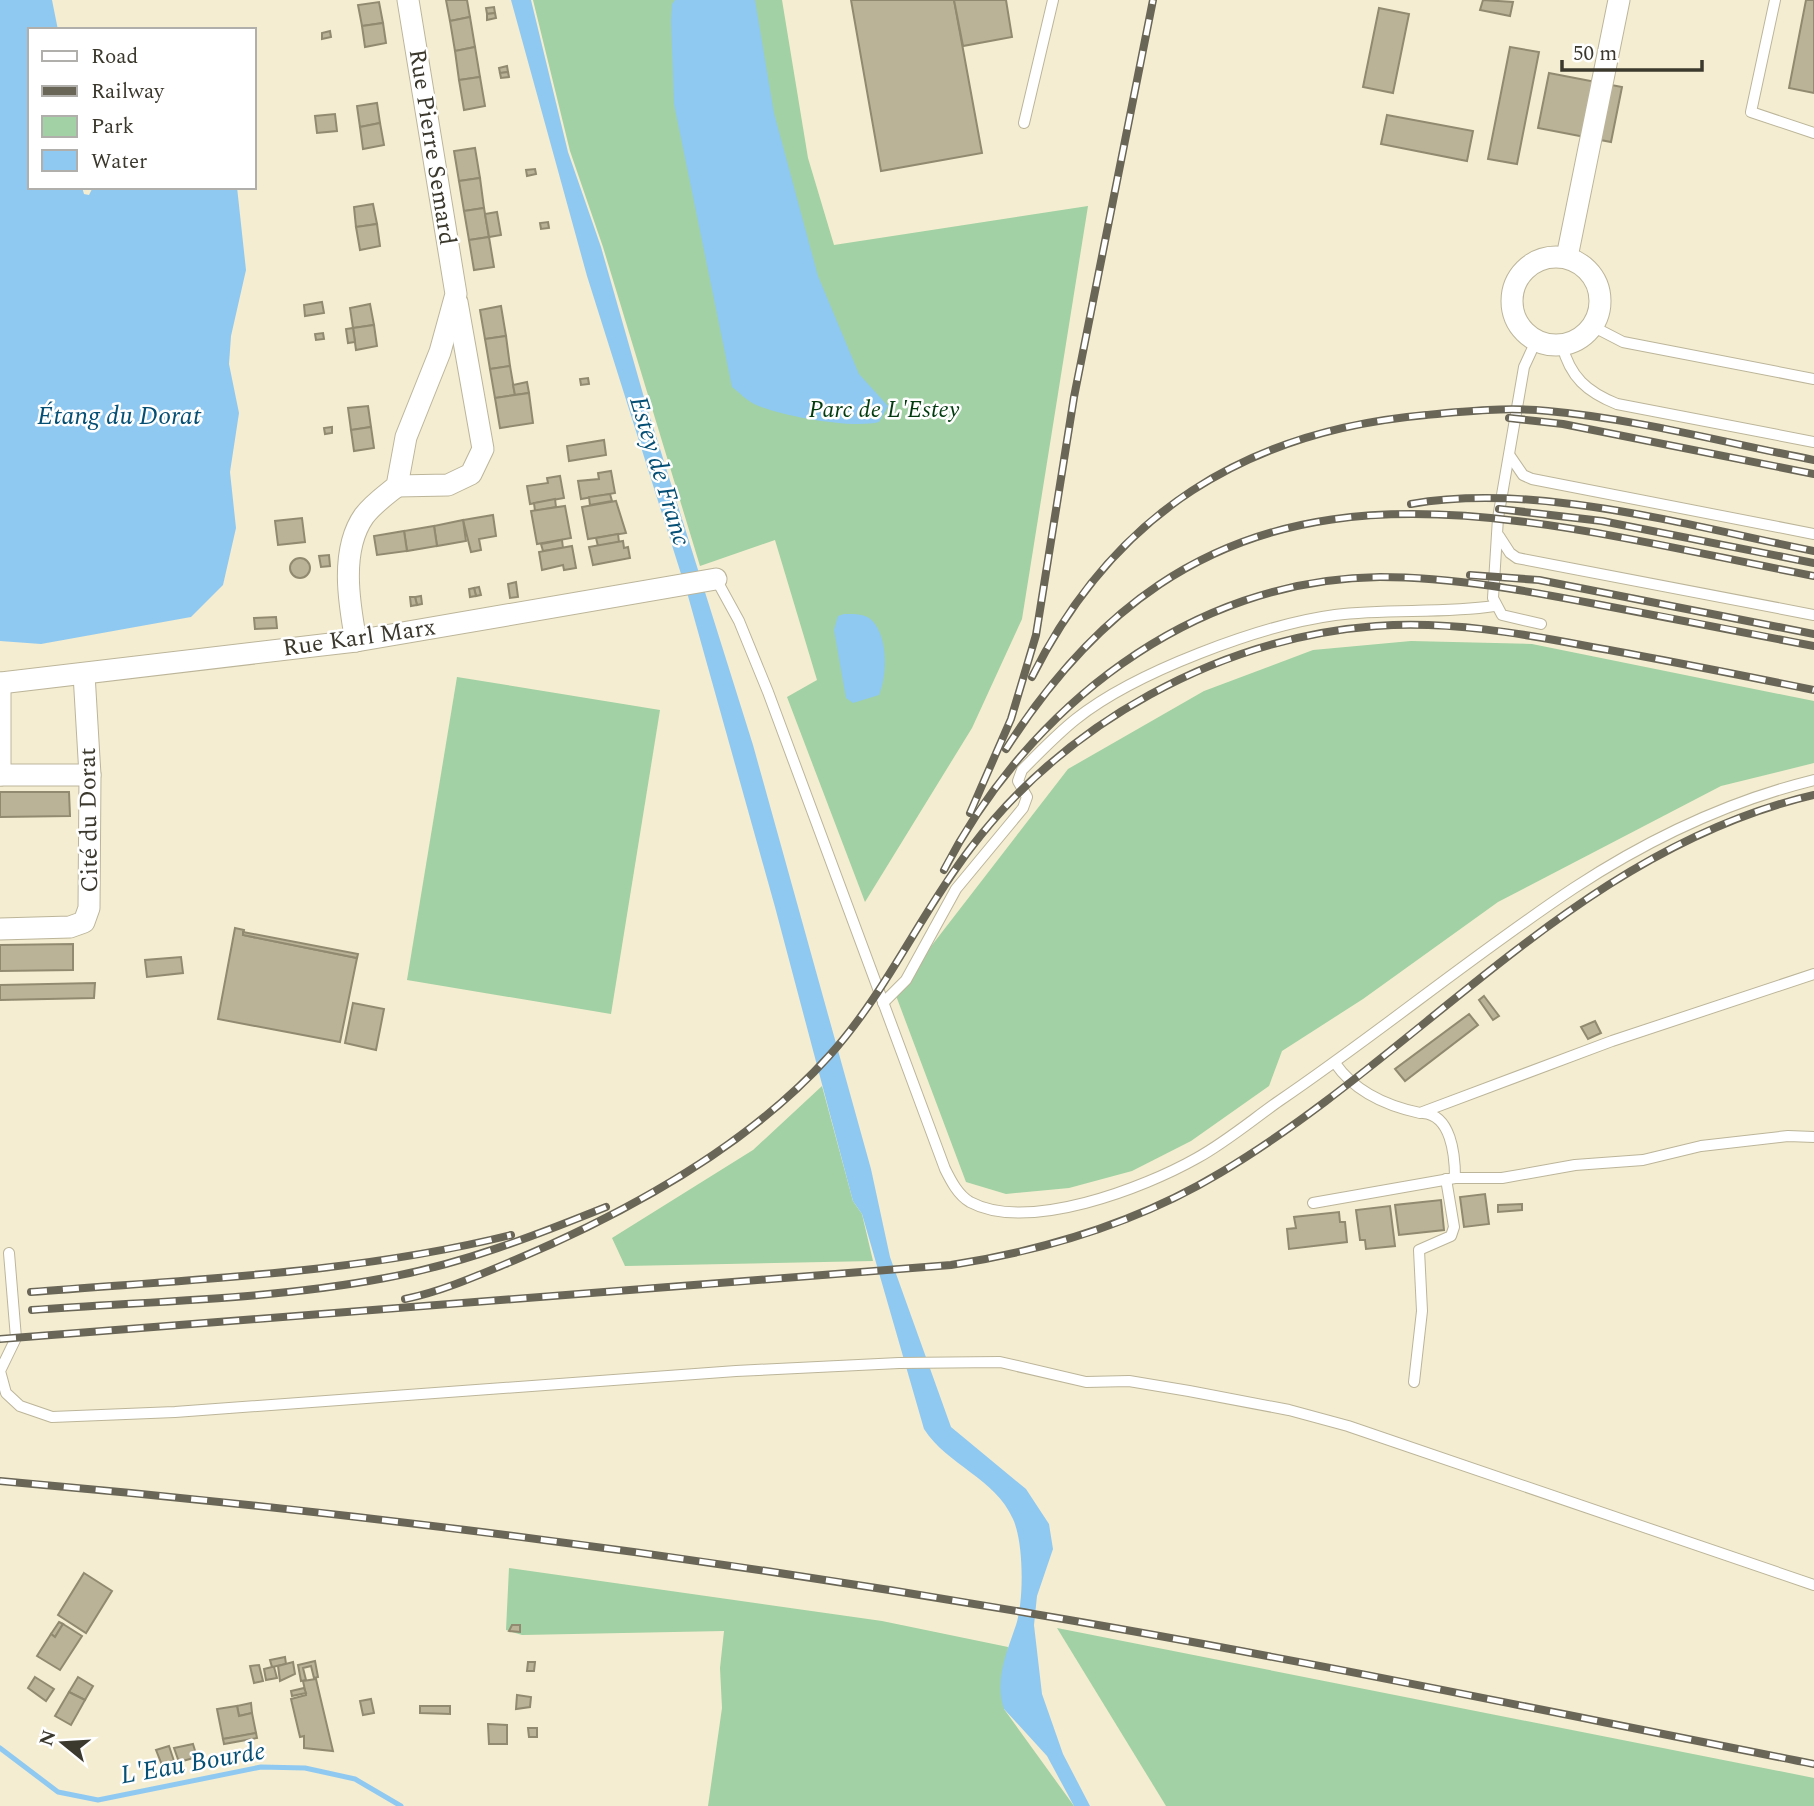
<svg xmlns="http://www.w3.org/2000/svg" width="1814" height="1806" viewBox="0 0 1814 1806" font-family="Spectral,serif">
  <rect width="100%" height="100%" fill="#f4edd1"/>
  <g fill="#a1d1a4">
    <polygon points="533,0 782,0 808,158 834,245 1088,206 1022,619 972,728 865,902 787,697 817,680 775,540 700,566 603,247 570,151"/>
    <polygon points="1411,641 1532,644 1814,701 1814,763 1721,786 1498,902 1363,999 1282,1051 1269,1086 1191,1141 1132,1171 1069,1188 1006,1194 966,1182 895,993 1068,769 1204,691 1313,650"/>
    <polygon points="457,677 660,710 611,1014 407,980"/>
    <polygon points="822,1086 853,1201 862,1214 873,1261 625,1266 612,1238 753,1150"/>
    <polygon points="509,1568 882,1621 1008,1647 1004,1709 1074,1806 708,1806 722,1708 720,1668 724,1631 522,1635 506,1630"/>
    <polygon points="1057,1628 1814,1778 1814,1806 1166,1806"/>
  </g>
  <g fill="#8fc9f2">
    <polygon points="0,0 52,0 58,30 30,30 30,187 82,187 84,194 89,195 93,187 237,187 246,270 231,336 229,364 239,413 230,472 236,528 223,585 191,617 41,644 0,641"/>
    <path d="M511 0H531L568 152 601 247 645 401 753 745 871 1169 890 1257 951 1427 1026 1489 1049 1524 1053 1549 1037 1596 1034 1625 1042 1694 1063 1754 1090 1806H1074L1047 1756 1004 1709C994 1680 1007 1652 1016 1625 1024 1601 1024 1543 1013 1519 995 1478 947 1465 924 1429L862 1214 853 1201 775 907 688 596 587 276Z"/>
    <path d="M675 0H755L774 113 818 276 859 374 888 406 879 422C852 429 780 416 754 404 746 400 739 392 732 387L674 104 671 21 672 4Z"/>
    <path d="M844 614C855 614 868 613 875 624 888 642 887 676 879 695L853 703 846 698 834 630 838 616Z"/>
  </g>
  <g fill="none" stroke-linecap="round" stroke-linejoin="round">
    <polyline stroke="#8fc9f2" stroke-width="5" points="0,1748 58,1792 98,1800 261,1767 305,1768 355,1779 401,1806"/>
  </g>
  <g fill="#bbb398" stroke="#918a70" stroke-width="2">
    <polygon points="446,0 467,0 470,17 450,21"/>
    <polygon points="851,0 954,0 982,153 881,171"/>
    <polygon points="954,0 1006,0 1012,37 963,46"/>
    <polygon points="1483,0 1513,2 1510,16 1480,10"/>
    <polygon points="1806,0 1814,0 1814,93 1789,88"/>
    <polygon points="379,2 383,23 362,26 358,5"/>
    <polygon points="494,7 495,13 487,14 486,8"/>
    <polygon points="1379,8 1409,14 1393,93 1363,87"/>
    <polygon points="495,13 496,18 487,20 487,14"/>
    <polygon points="470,17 475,47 455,51 450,21"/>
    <polygon points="383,23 386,43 365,47 362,26"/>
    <polygon points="330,31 331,37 322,39 322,33"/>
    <polygon points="475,47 480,77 459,80 455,51"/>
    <polygon points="1510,47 1539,52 1517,164 1488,159"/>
    <polygon points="507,66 508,72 500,73 499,68"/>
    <polygon points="508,72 509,77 501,78 500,73"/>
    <polygon points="1549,73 1622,87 1611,142 1538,128"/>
    <polygon points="480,77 485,106 464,110 459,80"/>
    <polygon points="377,103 380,123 360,127 357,106"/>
    <polygon points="335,114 337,131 317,133 315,116"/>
    <polygon points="1387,115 1473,131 1467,161 1381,144"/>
    <polygon points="380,123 384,145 363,149 360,127"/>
    <polygon points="475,148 480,178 459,181 454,151"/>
    <polygon points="535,169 536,174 527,176 526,170"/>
    <polygon points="480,178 484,208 464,211 459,181"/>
    <polygon points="373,204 377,224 356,227 354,207"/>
    <polygon points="484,208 489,237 469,240 464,211"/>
    <polygon points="497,212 501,235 489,237 485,214"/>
    <polygon points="548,222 549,228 541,229 540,223"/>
    <polygon points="377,224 380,246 360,250 356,227"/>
    <polygon points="489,237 494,267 474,270 469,240"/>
    <polygon points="322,302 324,313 305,316 304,305"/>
    <polygon points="370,304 374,325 353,328 350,308"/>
    <polygon points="501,306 506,336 485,339 480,310"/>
    <polygon points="374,325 377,346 356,350 353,328"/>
    <polygon points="353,328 355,342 348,343 346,329"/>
    <polygon points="323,333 324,339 316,340 315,334"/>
    <polygon points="506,336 510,366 490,369 485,339"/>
    <polygon points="510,366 515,395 495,398 490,369"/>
    <polygon points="588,378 589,384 581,385 580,379"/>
    <polygon points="527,382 529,393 515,395 513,385"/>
    <polygon points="529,393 533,423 500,428 495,398"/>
    <polygon points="368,406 371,427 351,430 348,408"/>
    <polygon points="332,427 332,433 325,434 324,428"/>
    <polygon points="371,427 374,448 354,451 351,430"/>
    <polygon points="604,440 606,455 569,461 567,446"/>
    <polygon points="611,471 615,493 581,499 578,481 599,479 598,473"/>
    <polygon points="560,476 564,498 530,504 527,486 548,483 547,478"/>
    <polygon points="610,494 612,501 590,505 589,497"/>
    <polygon points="555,499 556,507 535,511 534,503"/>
    <polygon points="616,501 626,533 588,539 582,507"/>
    <polygon points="565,506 571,538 537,544 531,511"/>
    <polygon points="493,515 496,536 479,539 481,550 471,552 463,520"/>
    <polygon points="302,518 305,542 278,545 275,521"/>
    <polygon points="463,520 466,541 437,546 434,526"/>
    <polygon points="434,526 437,546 407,551 404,531"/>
    <polygon points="404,531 407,551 377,555 374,536"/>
    <polygon points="618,534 619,542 598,546 596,538"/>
    <polygon points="562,540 563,548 543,551 541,544"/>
    <polygon points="623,541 624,548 628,547 630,558 593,565 589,547"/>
    <polygon points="572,546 576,568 564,570 563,565 542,570 539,552"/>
    <polygon points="329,555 330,566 321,567 319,556"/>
    <circle cx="300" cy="568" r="10"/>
    <polygon points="516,582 518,597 510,598 508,584"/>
    <polygon points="479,587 481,595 476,596 474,588"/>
    <polygon points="474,588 476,596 470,597 469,589"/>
    <polygon points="421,596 422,604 417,605 415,597"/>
    <polygon points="410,597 415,597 417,605 411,606"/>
    <polygon points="276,617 277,628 255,629 254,618"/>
    <polygon points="0,792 69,792 70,816 0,817"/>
    <polygon points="235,928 244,930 243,935 357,958 340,1042 218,1019"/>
    <polygon points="243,932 358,954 357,958 243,935"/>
    <polygon points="73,944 73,970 0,971 0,945"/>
    <polygon points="181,957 183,973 147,977 145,960"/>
    <polygon points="95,983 94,998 0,1000 0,985"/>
    <polygon points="1484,996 1499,1016 1493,1020 1479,1000"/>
    <polygon points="353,1003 384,1009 376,1050 345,1043"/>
    <polygon points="1469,1014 1478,1025 1405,1081 1395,1069"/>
    <polygon points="1595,1021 1601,1033 1588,1039 1581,1027"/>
    <polygon points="1485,1194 1489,1224 1464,1227 1460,1197"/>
    <polygon points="1441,1200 1444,1230 1399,1235 1395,1205"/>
    <polygon points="1522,1204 1522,1210 1498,1212 1498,1205"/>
    <polygon points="1390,1206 1395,1246 1366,1249 1365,1240 1360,1240 1356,1210"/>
    <polygon points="1339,1212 1340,1222 1345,1222 1347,1242 1289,1249 1287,1229 1296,1228 1294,1217"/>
    <polygon points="84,1573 112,1591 86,1633 58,1615"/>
    <polygon points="59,1622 63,1624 55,1637 51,1634"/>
    <polygon points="63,1624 82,1636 60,1670 37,1656 51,1634 55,1637"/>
    <polygon points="512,1625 520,1625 520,1632 509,1631"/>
    <polygon points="285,1657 286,1664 272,1667 270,1660"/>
    <polygon points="315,1661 318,1677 314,1678 311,1666 303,1668 306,1680 301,1681 298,1665"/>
    <polygon points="293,1662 295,1674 280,1681 278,1666"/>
    <polygon points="528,1662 535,1662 534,1671 527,1671"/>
    <polygon points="259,1665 263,1681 254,1683 250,1666"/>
    <polygon points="272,1667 274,1667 277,1678 266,1680 264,1669"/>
    <polygon points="35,1677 54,1689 46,1701 28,1688"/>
    <polygon points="78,1677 93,1686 85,1700 69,1692"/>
    <polygon points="316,1679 319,1692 333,1751 304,1748 304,1736 300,1737 291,1699 306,1695 303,1681"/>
    <polygon points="304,1688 306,1693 292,1696 291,1691"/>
    <polygon points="69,1692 85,1700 71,1725 55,1716"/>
    <polygon points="517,1695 531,1697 530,1707 516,1709"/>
    <polygon points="371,1699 374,1713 363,1715 360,1701"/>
    <polygon points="251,1703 252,1713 239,1716 237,1706"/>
    <polygon points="237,1706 239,1716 252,1713 256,1733 223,1739 217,1709"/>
    <polygon points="420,1706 450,1706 450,1714 420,1713"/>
    <polygon points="488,1724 507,1725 507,1744 489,1744"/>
    <polygon points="528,1728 537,1728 537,1737 529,1737"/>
    <polygon points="256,1733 257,1738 224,1744 223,1739"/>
    <polygon points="193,1744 197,1757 179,1762 174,1748"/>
    <polygon points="169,1746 174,1761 162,1765 156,1750"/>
  </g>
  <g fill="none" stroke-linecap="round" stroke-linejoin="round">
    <defs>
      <g id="lane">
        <polyline points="1775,0 1751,112 1814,133"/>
        <polyline points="1024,123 1053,0"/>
        <polyline points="1592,326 1623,342 1814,379"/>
        <polyline points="1536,341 1524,367 1498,518 1493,598 1502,615 1541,624"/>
        <path d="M1562 345C1570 377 1587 392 1617 404L1814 442"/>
        <polyline points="1510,456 1523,475 1532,479 1814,534"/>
        <polyline points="1499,536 1510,553 1517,558 1814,615"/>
        <path d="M716 579 739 621 768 692 945 1169C951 1181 958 1195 970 1202 1028 1233 1144 1188 1197 1158 1226 1142 1252 1120 1279 1101 1379 1033 1473 955 1574 888 1647 840 1729 801 1814 780"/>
        <path d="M883 1003 906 980 956 889 1023 808 1027 797 1018 781 1022 770C1039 753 1057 734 1076 719 1135 672 1261 625 1335 615 1388 608 1442 614 1494 606"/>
        <path d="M1335 1063C1354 1091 1387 1106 1420 1113L1612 1041 1814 974"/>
        <polyline points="1455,1178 1502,1178 1575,1165 1643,1160 1701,1146 1788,1136 1814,1137"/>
        <path d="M1313 1203 1455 1178C1455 1154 1451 1115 1423 1113"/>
        <polyline points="9,1253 16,1338 0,1371 6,1393 20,1406 52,1417 175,1412 736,1371 899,1363 1000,1362 1086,1382 1129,1381 1189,1391 1289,1410 1348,1426 1814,1585"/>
        <polyline points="1414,1382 1422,1311 1419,1250 1451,1236 1454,1227 1446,1179"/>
      </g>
      <g id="street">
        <circle cx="1556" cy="301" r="44"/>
        <polyline points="1567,257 1619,0"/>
        <polyline points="397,486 448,485 471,474 483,449 457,302"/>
        <path d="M356 641C349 603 340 550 364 516 373 504 386 495 397 486L406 437 440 352 456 294 408 0"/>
        <polyline points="0,683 356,641 716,579"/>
        <polyline points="0,775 0,683"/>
        <polyline points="0,775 90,775"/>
        <polyline points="0,929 70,927 84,922 89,908 90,775 84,674"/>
      </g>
    </defs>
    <use href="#lane" stroke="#bcb59a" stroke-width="12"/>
    <use href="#street" stroke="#bcb59a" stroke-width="23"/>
    <use href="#lane" stroke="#fff" stroke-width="10"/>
    <use href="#street" stroke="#fff" stroke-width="21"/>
    <defs>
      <g id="rail">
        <polyline points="1509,418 1563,424 1814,474"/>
        <path d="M1411 504C1537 482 1689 526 1814 551"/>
        <polyline points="1499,509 1602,521 1814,563"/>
        <polyline points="1470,575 1539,580 1814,634"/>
        <path d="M1032 677C1114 513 1246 431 1426 415 1467 411 1507 407 1548 411 1637 419 1726 443 1814 460"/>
        <path d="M1006 749C1216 419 1494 514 1814 576"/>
        <polyline points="970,813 1011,719 1036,635 1074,397 1153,0"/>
        <path d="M944 870C1028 708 1190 579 1380 577 1454 577 1528 591 1601 605 1672 618 1743 632 1814 646"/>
        <path d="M31 1292C192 1279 354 1274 511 1235"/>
        <path d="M405 1299C443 1291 479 1275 515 1260 626 1213 748 1146 829 1056 886 993 919 916 970 849 1065 723 1219 638 1376 626 1450 621 1520 633 1592 647 1666 660 1740 675 1814 690"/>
        <path d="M32 1310C149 1301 269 1300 385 1278 462 1264 534 1236 606 1207"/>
        <path d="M0 1339 951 1265C1046 1250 1137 1223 1220 1173 1421 1054 1578 849 1814 795"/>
        <path d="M0 1481C347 1511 691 1555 1034 1614 1295 1658 1554 1713 1814 1764"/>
      </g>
    </defs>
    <use href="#rail" stroke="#6a6657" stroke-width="8"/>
    <use href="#rail" stroke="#fff" stroke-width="5" stroke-dasharray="16" stroke-linecap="butt"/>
  </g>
  <g text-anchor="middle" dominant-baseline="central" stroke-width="5" stroke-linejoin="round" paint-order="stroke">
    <g font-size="24" fill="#3b382d" stroke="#fff">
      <text transform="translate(432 147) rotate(81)">Rue Pierre Semard</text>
      <text transform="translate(359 638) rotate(-8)">Rue Karl Marx</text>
      <text transform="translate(89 820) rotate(-91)">Cité du Dorat</text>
    </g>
    <g font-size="24" font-style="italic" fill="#023b0f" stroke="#fff">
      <text x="884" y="410">Parc de L'Estey</text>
    </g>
    <g font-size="26" font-style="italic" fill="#054f75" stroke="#fff">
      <text x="119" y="416">Étang du Dorat</text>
      <text transform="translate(660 471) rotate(73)">Estey de Franc</text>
      <text transform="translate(193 1763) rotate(-10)">L'Eau Bourde</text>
    </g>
  </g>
  <rect x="28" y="28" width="228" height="161" fill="#ffffff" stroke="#b1afab" stroke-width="2"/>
  <rect x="42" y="51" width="35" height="10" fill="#ffffff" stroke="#b1afab" stroke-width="2"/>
  <text x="91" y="63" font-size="21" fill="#3b382d">Road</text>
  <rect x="42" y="86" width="35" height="10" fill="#6a6657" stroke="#b1afab" stroke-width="2"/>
  <text x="91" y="98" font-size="21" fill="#3b382d">Railway</text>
  <rect x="42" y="116" width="35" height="21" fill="#a1d1a4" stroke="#b1afab" stroke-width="2"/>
  <text x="91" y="133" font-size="21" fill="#3b382d">Park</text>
  <rect x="42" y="150" width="35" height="21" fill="#8fc9f2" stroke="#b1afab" stroke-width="2"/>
  <text x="91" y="168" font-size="21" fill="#3b382d">Water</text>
  <g transform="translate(63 1743) rotate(288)" stroke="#ffffff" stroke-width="5" paint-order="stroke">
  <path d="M0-5L12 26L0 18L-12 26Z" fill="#3b382d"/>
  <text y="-10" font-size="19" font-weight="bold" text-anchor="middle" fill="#3b382d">N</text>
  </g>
  <path d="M1562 60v10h140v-10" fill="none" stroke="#3b382d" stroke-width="3.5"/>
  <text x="1573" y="60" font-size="21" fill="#3b382d" stroke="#ffffff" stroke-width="5" paint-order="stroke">50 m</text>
</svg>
